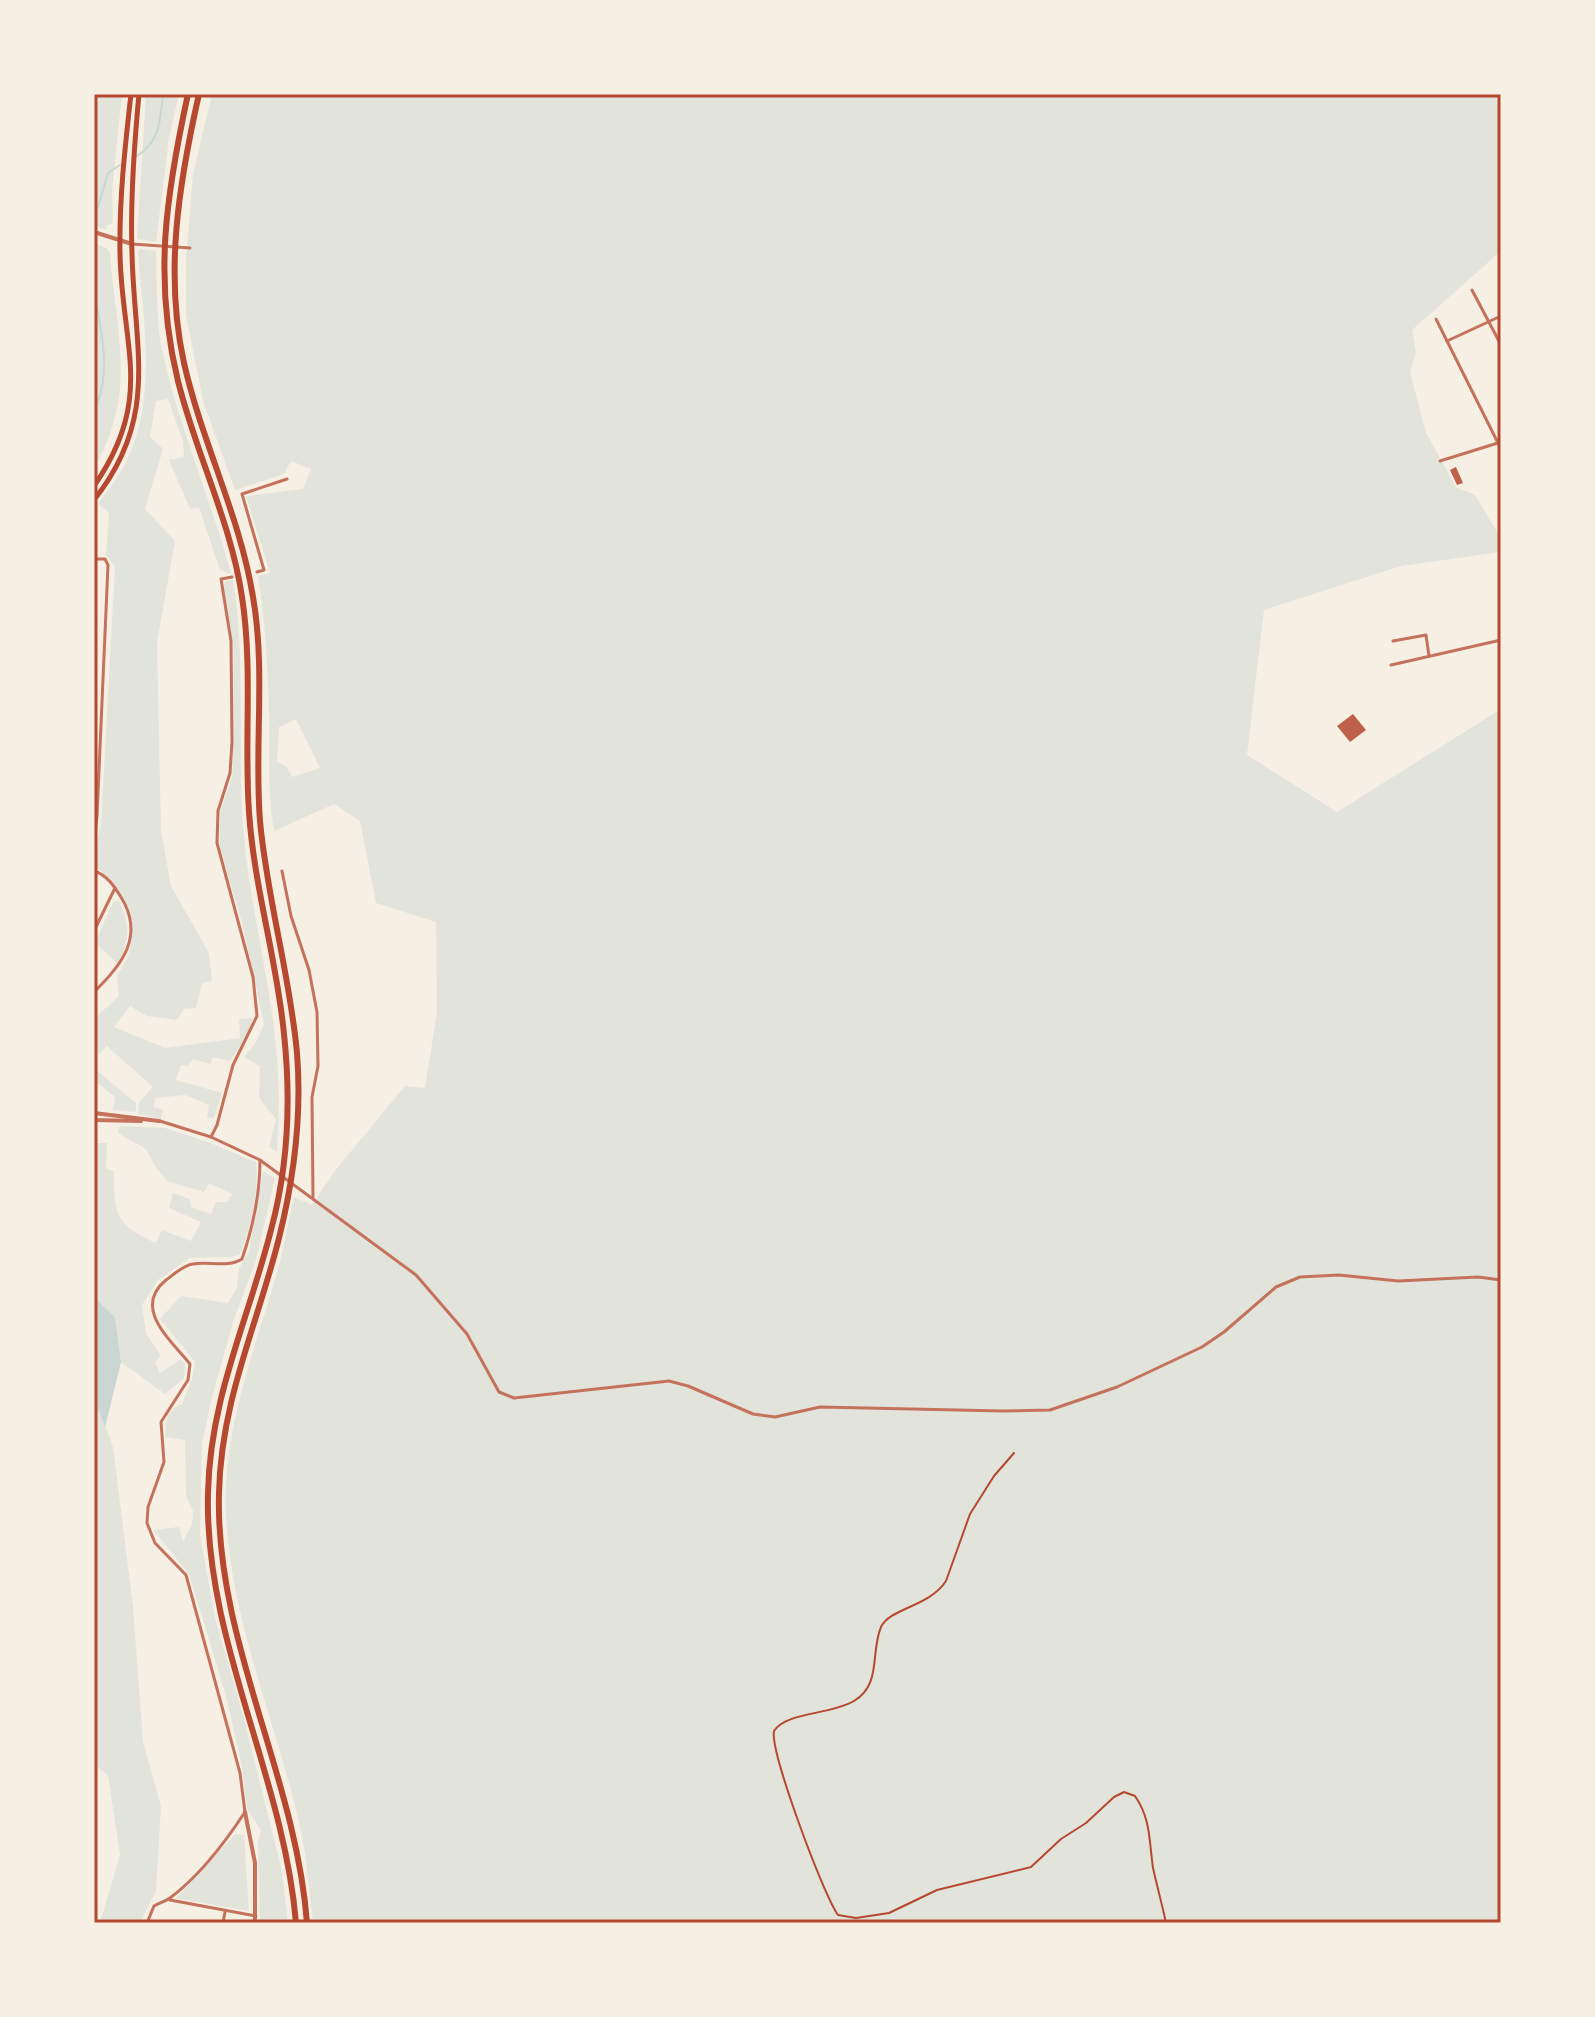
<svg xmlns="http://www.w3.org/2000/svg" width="1595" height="2017" viewBox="0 0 1595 2017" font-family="'Space Grotesk',sans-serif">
  <rect width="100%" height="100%" fill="#f6efe4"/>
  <g fill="#e2e4dc" fill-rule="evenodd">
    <polygon points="94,94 122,94 112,190 113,223 106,226 107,230 94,226"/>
    <polygon points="146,94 179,94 169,138 156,242 137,239"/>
    <path d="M212 94H1501V251L1412 330 1416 352 1410 372 1426 433 1456 487 1475 495 1498 533H1501V552L1401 566 1264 610 1247 755 1337 812 1501 709V1923H313C309 1891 307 1858 300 1827 277 1723 231 1623 226 1515 222 1427 257 1345 280 1262 285 1240 289 1218 294 1197L312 1205 334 1172 405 1086 425 1088 437 1012 436 922 376 903 360 821 334 804 274 831C267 791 270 752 269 712 268 667 265 620 258 576L270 573 246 496 303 489 311 469 291 461 284 474 235 490 203 401 186 315V260L193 174ZM296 719 320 768 292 777 287 767 277 762 279 727Z"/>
    <path d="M94 243 106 248 110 253C116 334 138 392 94 468V369L97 358 94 327Z"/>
    <path d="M140 249 156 251C157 283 156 318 162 349 178 426 211 498 231 574L220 570 199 507 190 509 169 460 184 457 183 441 168 399 156 401 150 437 163 449 145 509 175 541 157 642 161 830 171 886 209 953 212 981 202 983 196 1008 184 1009 177 1020 147 1016 130 1006 114 1027 165 1048 240 1038 239 1019 253 1018 247 1036 230 1061 213 1057 210 1064 193 1059 188 1066 181 1065 176 1080 222 1093 214 1118 207 1117 209 1105 185 1095 156 1098 153 1107 163 1110 161 1119 138 1114 139 1102 153 1087 107 1046 94 1058V1019L119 996 117 975C146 938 132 890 94 866V862L101 824 115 567 106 555 109 513 98 504C107 491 119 477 126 462 158 397 143 321 138 252Z"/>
    <path d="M233 580C247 665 236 751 244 836 250 908 270 977 276 1048 280 1082 279 1117 277 1152L269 1147 276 1119 259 1098 260 1066 244 1057 256 1042 264 1024 243 926 220 848V813L232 777 233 765 234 652 224 586 226 581Z"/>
    <path d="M119 901C130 924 130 941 118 964L95 943 113 902Z"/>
    <polygon points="94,1068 136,1103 136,1112 113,1110 115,1097 94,1080"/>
    <path d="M120 1126 165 1128 208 1142 256 1162C259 1192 251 1226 240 1254L233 1257 190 1258 158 1280 142 1305 146 1333 161 1356 155 1362 160 1373 181 1359 185 1364 184 1378 165 1394 121 1362 115 1317 94 1297V1236H97L94 1143H107L106 1169 114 1171C113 1212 116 1226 156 1243L162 1230 191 1241 201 1222 169 1208 173 1193 190 1199 191 1207 211 1214 216 1202H227L232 1194 209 1183 204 1192 167 1181 156 1168 146 1149 118 1133Z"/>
    <path d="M263 1171 275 1178 256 1260 233 1322 210 1405 202 1444 200 1535 215 1618 243 1715 282 1871 288 1923H260L258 1841 261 1830 247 1809 242 1767 226 1696 189 1574 153 1530 179 1527 183 1542 192 1524 193 1511 186 1496 185 1440 165 1437C166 1422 166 1410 182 1404L192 1379 195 1362 160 1319 181 1296 228 1303 237 1288 239 1268 249 1252Z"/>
    <polygon points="94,1398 113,1447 133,1607 143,1742 161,1806 156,1891 140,1923 100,1923 120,1855 108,1776 94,1763"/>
    <polygon points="235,1834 244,1835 249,1911 176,1898"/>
  </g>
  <polygon fill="#c9d6d2" points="94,1297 115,1317 121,1362 105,1427 94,1398"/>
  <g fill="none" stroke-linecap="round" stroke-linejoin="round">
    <g stroke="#c9d6d2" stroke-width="2">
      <path d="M137 156C161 141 160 119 163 94"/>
      <polyline points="98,207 108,173 120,165"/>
      <path d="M94 264C96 275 93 285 95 296 101 331 111 370 97 404"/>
    </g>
  </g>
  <g fill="#bf614a">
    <polygon points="1456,467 1463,483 1457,485 1450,470"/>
    <polygon points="1353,714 1366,730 1350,742 1337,726"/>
  </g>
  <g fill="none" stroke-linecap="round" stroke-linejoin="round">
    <path stroke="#b5482f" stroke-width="2" d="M1014 1453 994 1476 970 1514 946 1581C929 1607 890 1608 881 1627 870 1653 882 1684 854 1701 830 1715 786 1712 774 1731 770 1752 823 1894 838 1915L856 1918 889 1913 937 1890 1031 1867 1061 1839 1086 1823 1114 1797 1124 1792 1135 1796C1151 1819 1149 1841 1153 1868 1157 1886 1162 1904 1166 1923"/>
    <g stroke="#c5725c" stroke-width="3">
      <polyline points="132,244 190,248"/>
      <polyline points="1472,290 1501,345"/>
      <polyline points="1436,319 1501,449"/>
      <polyline points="1447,341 1501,316"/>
      <polyline points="1440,461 1501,442"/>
      <polyline points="94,559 105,559 108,565 97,816 94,841"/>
      <polyline points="257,572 264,570 242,494 287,479"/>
      <polyline points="1393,641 1426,635 1429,656"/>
      <polyline points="1391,665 1501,640"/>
      <path d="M94 871C107 875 114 886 121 897 145 936 122 965 94 992"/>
      <polyline points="282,871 291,916 309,970 317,1012 318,1066 312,1097 313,1198"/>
      <polyline points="94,931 115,888"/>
      <polyline points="160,1121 211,1137 260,1160 416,1275 467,1334 499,1392 514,1398 669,1381 688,1386 753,1414 775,1417 820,1407 1003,1411 1050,1410 1117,1387 1202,1347 1224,1332 1276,1287 1300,1277 1339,1275 1398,1281 1478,1277 1501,1280"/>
      <polyline points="211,1137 217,1125 233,1065 257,1016 253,977 217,843 218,811 230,773 232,742 231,641 221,579 232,577"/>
      <polyline points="94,1225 94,1232"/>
      <polyline points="170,1900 256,1916"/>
      <path d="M147 1923 154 1906C159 1903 166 1901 170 1898 198 1877 226 1841 245 1812L240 1773 186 1575 155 1543 147 1523 148 1507 164 1462 161 1422 188 1380 190 1364C170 1339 132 1308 166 1280 174 1274 184 1265 193 1264 209 1261 228 1268 242 1259 253 1227 260 1194 260 1160"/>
      <polyline points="223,1923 225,1912"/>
    </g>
    <g stroke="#c5725c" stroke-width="4">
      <polyline points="94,232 132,244"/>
      <polyline points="94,1113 159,1121"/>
      <polyline points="94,1120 141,1121"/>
      <polyline points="245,1812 255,1863 255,1923"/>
    </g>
    <g stroke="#b5482f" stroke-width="5">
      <path d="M94 486C155 398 122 348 120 254 119 200 125 147 131 94"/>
      <path d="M94 500C160 417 134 349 132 253 130 200 134 147 139 94"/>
    </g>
    <g stroke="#b5482f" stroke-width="6">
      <path d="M188 94C166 195 153 279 178 381 196 454 231 522 242 597 253 668 244 740 249 812 254 887 277 960 284 1034 291 1099 288 1167 271 1230 248 1321 210 1397 208 1493 204 1640 284 1777 296 1923"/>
      <path d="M199 94C179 183 164 273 184 363 202 443 240 516 253 597 266 671 254 747 260 821 267 899 290 975 297 1053 302 1115 294 1178 279 1238 257 1326 221 1400 219 1493 215 1641 296 1776 307 1923"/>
    </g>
  </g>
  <rect width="1595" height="2017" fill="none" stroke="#f6efe4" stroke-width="192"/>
  <rect x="96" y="96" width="1403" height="1825" fill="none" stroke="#b5482f" stroke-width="3"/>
</svg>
